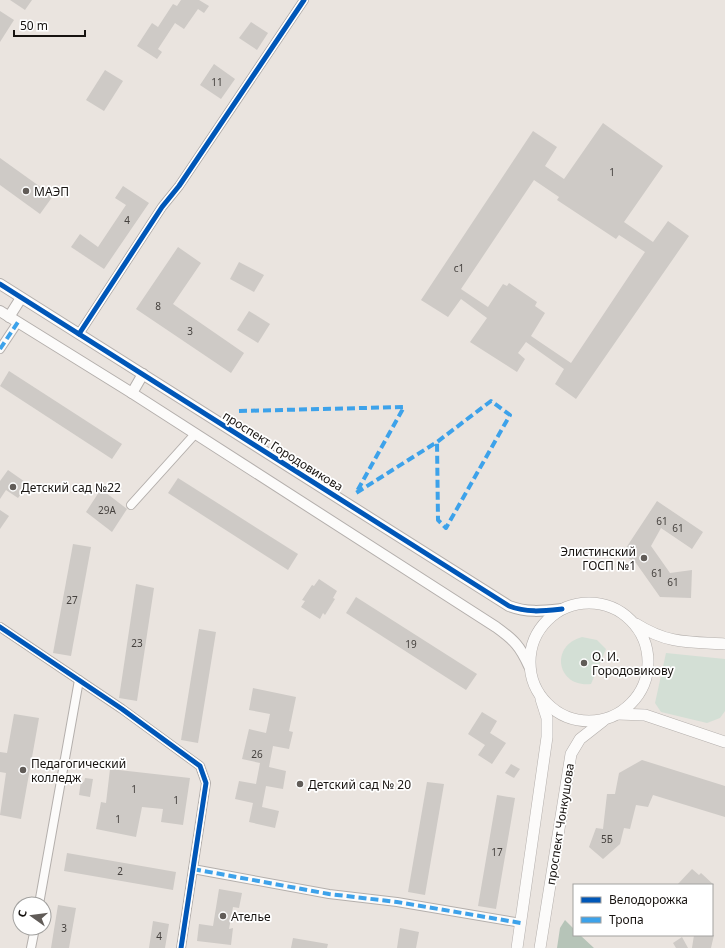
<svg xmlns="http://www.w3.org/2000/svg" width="725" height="948" viewBox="0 0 725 948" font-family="'Noto Sans',sans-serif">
  <rect width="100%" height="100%" fill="#eae4df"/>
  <g fill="#d3dfd5">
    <path d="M582 637 597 640 606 649 591 684C557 688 549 646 582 637Z"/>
    <polygon points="666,653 725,659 725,711 720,718 707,723 661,712 655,703"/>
  </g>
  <polygon fill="#b6c4b8" points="565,920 574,929 574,935 580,935 594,948 557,948 560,928"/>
  <g fill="#cecac6" fill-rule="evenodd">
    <polygon points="10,0 32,0 25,10"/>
    <polygon points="181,0 199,0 209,6 204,13 198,9 184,29 175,23 158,49 162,52 157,59 137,46 152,23 158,27 173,4 177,6"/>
    <polygon points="0,11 14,20 0,42"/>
    <polygon points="251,22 268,33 257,50 239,38"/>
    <polygon points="214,64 235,79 221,99 200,85"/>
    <polygon points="105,70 123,81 104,111 86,100"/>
    <path d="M603 123 663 166 624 222 653 242 668 221 689 236 576 399 555 384 564 369 526 342 518 353 525 359 517 372 470 342 487 318 461 299 448 317 421 300 533 131 557 147 545 166 564 179ZM534 180 559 197 557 200 616 239 619 235 645 252 571 363 531 336 545 313 535 306 537 302 509 283 507 286 503 284 488 307 461 289Z"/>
    <polygon points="0,158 53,196 40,214 0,185"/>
    <polygon points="123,186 149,203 104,269 71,247 80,234 98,247 126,205 115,198"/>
    <polygon points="178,247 201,263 173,304 244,353 231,373 136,309"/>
    <polygon points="239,262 264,275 254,292 230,279"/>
    <polygon points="249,311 270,324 258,343 237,330"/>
    <polygon points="9,371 122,444 112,459 0,386"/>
    <polygon points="8,470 28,484 18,498 6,490 0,499 0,481"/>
    <polygon points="178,478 298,554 288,570 168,493"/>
    <polygon points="101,489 127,509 112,532 86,512"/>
    <polygon points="657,501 703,532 692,549 661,528 651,546 670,573 692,570 691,598 660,597 636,563 622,554"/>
    <polygon points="0,510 9,516 0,529"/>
    <polygon points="73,544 91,547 71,656 53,653"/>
    <polygon points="319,579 337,591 333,598 335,599 325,615 323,613 320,619 301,607 305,601 302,600 312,585 314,586"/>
    <polygon points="136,584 154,588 137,701 119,698"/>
    <polygon points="356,597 477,674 466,690 346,613"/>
    <polygon points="199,629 216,632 198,743 181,740"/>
    <polygon points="253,688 296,697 289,731 293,732 289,749 273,746 269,767 286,771 283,789 266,786 262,807 279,811 275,828 249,822 253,803 235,799 239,781 256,784 260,763 242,759 249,729 266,733 270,714 249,710"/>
    <polygon points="482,712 497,721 490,733 506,743 492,764 478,755 485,745 468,734"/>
    <polygon points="14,714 39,718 21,819 0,815 6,773 0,772 0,752 7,753"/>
    <polygon points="642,760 725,786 725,817 653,795 648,807 636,805 630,829 624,828 620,844 603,859 589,847 596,828 603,829 607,794 615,794 619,773"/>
    <polygon points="511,764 520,769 514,778 505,773"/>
    <polygon points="110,769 190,778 183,825 161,822 163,809 142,807 136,837 96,829 101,802 106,803"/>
    <polygon points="85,778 93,779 90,797 79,795 81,781 84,782"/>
    <polygon points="427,782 444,784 425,895 408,892"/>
    <polygon points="497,795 515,798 496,909 478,906"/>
    <polygon points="67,853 176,872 173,890 64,871"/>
    <polygon points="692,869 699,875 701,873 714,885 677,885"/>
    <polygon points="219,889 242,893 239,908 233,907 229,929 233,928 231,945 197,941 199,924 213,926"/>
    <polygon points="58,905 76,908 69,948 51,948"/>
    <polygon points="153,921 169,924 165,948 149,948"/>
    <polygon points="400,928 419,932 416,948 397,948"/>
    <polygon points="694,935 714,935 711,948 692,948"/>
    <polygon points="682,937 688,948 676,948 673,943"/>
    <polygon points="293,938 328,944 327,948 291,948"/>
  </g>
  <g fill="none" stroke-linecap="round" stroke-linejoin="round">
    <defs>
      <g id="minor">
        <polyline points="79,334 162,207 179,186 304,0"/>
        <polyline points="0,349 18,322"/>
        <polyline points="131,505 195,434"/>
        <polyline points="0,627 122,709 200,766 206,783 181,948"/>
        <polyline points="193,869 329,894 397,902 521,923"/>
        <polyline points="39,904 79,680"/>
        <polyline points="31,948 35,928"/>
      </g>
      <g id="tertiary">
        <path d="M0 284 509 606C527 613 543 611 562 609"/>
        <path d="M0 311 132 393 496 627C514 640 520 646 529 666"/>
        <polyline points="9,317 21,298"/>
        <polyline points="132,393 143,374"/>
      </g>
      <g id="secondary">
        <circle cx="589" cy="662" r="59"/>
        <path d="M636 624C668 644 688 642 725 644"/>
        <polyline points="618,714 645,715 725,742"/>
        <polyline points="517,948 547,737 547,718 541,699"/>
        <polyline points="540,948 571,754 580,739 603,721"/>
      </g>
    </defs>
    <use href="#minor" stroke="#b4afac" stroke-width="10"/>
    <use href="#tertiary" stroke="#b4afac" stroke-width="12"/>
    <use href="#secondary" stroke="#b4afac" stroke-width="12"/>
    <use href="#minor" stroke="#fcfbfa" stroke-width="8"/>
    <use href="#tertiary" stroke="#fcfbfa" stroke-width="10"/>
    <use href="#secondary" stroke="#fcfbfa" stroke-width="11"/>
    <g stroke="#3da2ea" stroke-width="4" stroke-dasharray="8 4" stroke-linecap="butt">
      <polyline points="0,349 18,322"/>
      <polyline points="239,411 404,407 356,493 437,442 491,401 510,415 446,528 438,520 437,442"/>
      <polyline points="193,869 329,894 397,902 521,923"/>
    </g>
    <defs>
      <g id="cycleway">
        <path d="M0 284 509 606C527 613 543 611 562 609"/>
        <polyline points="79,334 162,207 179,186 304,0"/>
        <polyline points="0,627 122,709 200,766 206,783 181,948"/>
      </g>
    </defs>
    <use href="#cycleway" stroke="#fff" stroke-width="8"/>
    <use href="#cycleway" stroke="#0057b8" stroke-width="5"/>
  </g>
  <g fill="#615c58" stroke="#fff" stroke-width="1.5">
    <circle cx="26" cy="191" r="4"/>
    <circle cx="13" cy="487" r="4"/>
    <circle cx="644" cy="558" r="4"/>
    <circle cx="584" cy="663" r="4"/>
    <circle cx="23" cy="770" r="4"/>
    <circle cx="300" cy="784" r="4"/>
    <circle cx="223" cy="916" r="4"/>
  </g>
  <g text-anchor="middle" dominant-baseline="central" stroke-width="3.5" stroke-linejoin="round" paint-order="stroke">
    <g font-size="10" fill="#45413e">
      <text x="217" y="82">11</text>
      <text x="612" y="172">1</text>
      <text x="127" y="220">4</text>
      <text x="459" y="268">с1</text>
      <text x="158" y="306">8</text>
      <text x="190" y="331">3</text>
      <text x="107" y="510">29А</text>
      <text x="662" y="521">61</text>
      <text x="678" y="528">61</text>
      <text x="657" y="573">61</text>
      <text x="673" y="582">61</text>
      <text x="72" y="600">27</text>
      <text x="137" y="643">23</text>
      <text x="411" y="644">19</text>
      <text x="257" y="754">26</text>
      <text x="134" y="789">1</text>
      <text x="176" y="800">1</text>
      <text x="118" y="819">1</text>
      <text x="607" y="839">5Б</text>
      <text x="497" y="852">17</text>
      <text x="120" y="871">2</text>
      <text x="64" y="928">3</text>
      <text x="159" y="936">4</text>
    </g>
    <g font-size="12" fill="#171310" stroke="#fff" text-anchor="start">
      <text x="34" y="191">МАЭП</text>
      <text x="21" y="487">Детский сад №22</text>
      <text x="636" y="551" text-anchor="end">Элистинский<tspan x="636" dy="14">ГОСП №1</tspan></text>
      <text x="592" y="656">О. И.<tspan x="592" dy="14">Городовикову</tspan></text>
      <text x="31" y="763">Педагогический<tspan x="31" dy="14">колледж</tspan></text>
      <text x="308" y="784">Детский сад № 20</text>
      <text x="231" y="916">Ателье</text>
    </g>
    <g font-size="12" fill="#171310" stroke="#fff">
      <text transform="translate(283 451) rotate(32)">проспект Городовикова</text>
      <text transform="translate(560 824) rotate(-81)">проспект Чонкушова</text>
    </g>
  </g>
  <rect x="573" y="884" width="140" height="52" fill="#ffffff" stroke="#a2a19f"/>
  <rect x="581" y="897" width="20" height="6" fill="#0057b8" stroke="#a2a19f"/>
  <text x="609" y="904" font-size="12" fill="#171310">Велодорожка</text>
  <rect x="581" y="917" width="20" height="6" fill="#3da2ea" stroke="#a2a19f"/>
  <text x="609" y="924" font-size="12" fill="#171310">Тропа</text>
  <g transform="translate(32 916) rotate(284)"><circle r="19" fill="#ffffff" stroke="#a2a19f"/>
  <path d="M0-3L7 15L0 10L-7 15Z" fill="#615c58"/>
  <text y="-6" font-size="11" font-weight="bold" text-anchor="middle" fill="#171310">С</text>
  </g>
  <path d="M14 30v6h71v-6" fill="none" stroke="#171310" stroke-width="2"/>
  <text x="20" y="30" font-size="12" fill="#171310" stroke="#ffffff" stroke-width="3" paint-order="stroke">50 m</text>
</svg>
